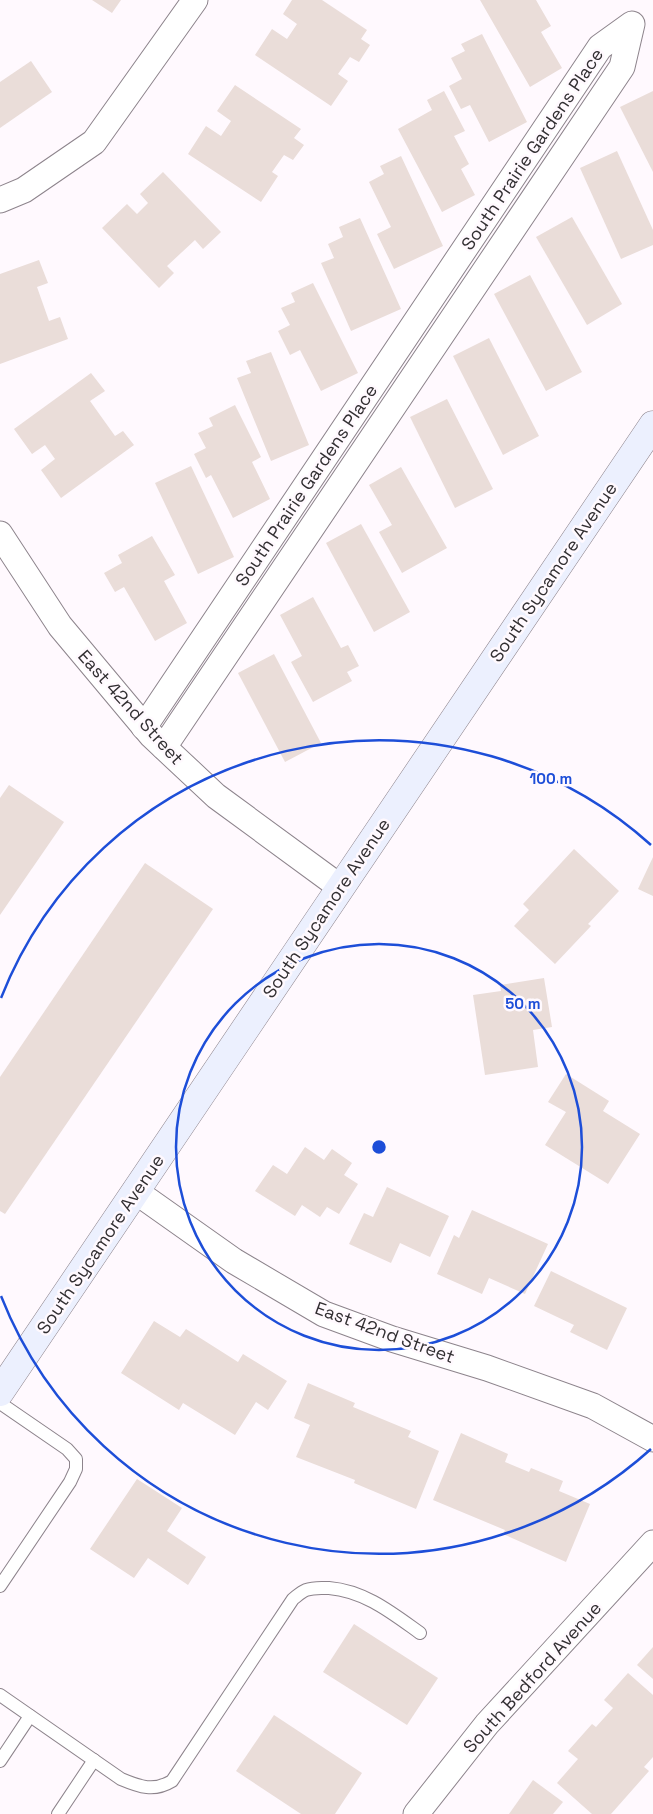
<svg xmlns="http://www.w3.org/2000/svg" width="653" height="1814" viewBox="0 0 653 1814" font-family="'Space Grotesk',sans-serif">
  <rect width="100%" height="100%" fill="#fff9fe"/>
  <g fill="#eaddd9">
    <polygon points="92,0 121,0 112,13"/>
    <polygon points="292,0 322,0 367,30 361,39 370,45 359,62 350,57 338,74 348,81 331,106 255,55 272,29 287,39 297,24 283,14"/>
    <polygon points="480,0 536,0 551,26 541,32 562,68 530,87"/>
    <polygon points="482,34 527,122 489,142 470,105 461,109 449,86 462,79 451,58 465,51 461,44"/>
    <polygon points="31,61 52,92 0,128 0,82"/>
    <polygon points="235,85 301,129 294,138 304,145 293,160 284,155 272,172 278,176 261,202 188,154 206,126 221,136 231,121 217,111"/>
    <polygon points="444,91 465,131 454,136 469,164 461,169 475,195 442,212 398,129 432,110 427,100"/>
    <polygon points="653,91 653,172 620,107"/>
    <polygon points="617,151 653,230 653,245 621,259 580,168"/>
    <polygon points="401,156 443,246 394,269 377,234 391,227 369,182 384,174 380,166"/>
    <polygon points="163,172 221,232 203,249 195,240 167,266 174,273 159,288 102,228 127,204 137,214 148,203 140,194"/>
    <polygon points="572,217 622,304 587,325 536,237"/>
    <polygon points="360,218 401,309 351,331 321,263 334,258 328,244 343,237 339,227"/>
    <polygon points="39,260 48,283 37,287 49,321 60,317 68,339 0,364 0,274"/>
    <polygon points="530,275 582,372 546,391 494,294"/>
    <polygon points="313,283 358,373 321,391 300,350 290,355 278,331 290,325 281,308 295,302 291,293"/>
    <polygon points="489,338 539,436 503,455 453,356"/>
    <polygon points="271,352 309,445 271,461 237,378 251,373 246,361"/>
    <polygon points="91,373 105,391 90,401 115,436 123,431 134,445 61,498 41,470 55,459 45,445 32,454 14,429"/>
    <polygon points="447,399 493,489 455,508 410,417"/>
    <polygon points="235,405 261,457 252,462 270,499 233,518 211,475 206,478 194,454 206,448 198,433 213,426 209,418"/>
    <polygon points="191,466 234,557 198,574 155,483"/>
    <polygon points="401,467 447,548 402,573 379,532 392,525 369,485"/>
    <polygon points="361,524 410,612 374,632 326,543"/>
    <polygon points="152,536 175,575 164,581 187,623 155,641 124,587 115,592 104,573 122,563 118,555"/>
    <polygon points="313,597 341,648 348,645 359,666 347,672 352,681 313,702 291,662 302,656 280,615"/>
    <polygon points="274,654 321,743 285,762 238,673"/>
    <polygon points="9,785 64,822 0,915 0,798"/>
    <polygon points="574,849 619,891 588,924 591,926 555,964 514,926 529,910 523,904"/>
    <polygon points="653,857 653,896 638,889"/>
    <polygon points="145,863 213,909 5,1214 0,1211 0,1077"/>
    <polygon points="544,978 552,1027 533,1030 538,1067 485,1075 473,995 501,991 500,985"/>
    <polygon points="566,1074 609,1101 603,1111 640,1134 608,1184 545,1145 566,1112 548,1102"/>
    <polygon points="305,1147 324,1160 332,1149 352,1163 344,1175 358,1184 339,1214 327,1207 320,1217 302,1205 295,1216 255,1191 273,1165 287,1174"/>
    <polygon points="387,1187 449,1216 430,1257 400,1243 391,1263 349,1244 364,1213 373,1217"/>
    <polygon points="472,1210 548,1244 525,1294 489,1278 482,1294 437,1274 454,1235 459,1238"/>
    <polygon points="551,1271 627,1308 607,1350 570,1332 574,1325 534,1306"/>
    <polygon points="154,1321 180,1337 186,1329 238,1362 243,1354 287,1381 268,1410 256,1402 235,1435 183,1403 179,1410 121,1373"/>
    <polygon points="308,1383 355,1403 353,1407 411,1431 408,1437 439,1451 416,1509 354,1483 355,1480 296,1457 310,1425 294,1418"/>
    <polygon points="461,1433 508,1454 505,1462 529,1472 531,1468 563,1481 559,1491 590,1504 566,1562 503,1534 505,1530 433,1500"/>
    <polygon points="137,1479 182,1508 167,1531 206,1557 188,1585 148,1558 134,1578 90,1549"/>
    <polygon points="354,1624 438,1678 407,1725 323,1672"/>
    <polygon points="653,1647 653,1679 637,1665"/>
    <polygon points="628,1673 653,1695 653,1757 644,1767 649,1771 611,1814 592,1814 557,1783 578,1759 568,1751 592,1724 596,1727 613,1708 604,1700"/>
    <polygon points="274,1715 362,1773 335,1814 301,1814 236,1771"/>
    <polygon points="533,1780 563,1802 553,1814 509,1814"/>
  </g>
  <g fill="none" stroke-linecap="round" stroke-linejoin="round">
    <defs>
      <g id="lane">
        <polyline points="0,1403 67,1449 76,1459 76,1469 70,1482 0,1586"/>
        <path d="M0 1695 121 1779C140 1787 154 1792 172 1781L293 1599C297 1596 301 1592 306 1590 314 1587 321 1588 329 1588 365 1591 392 1613 420 1633"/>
        <polyline points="0,1761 30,1716"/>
        <polyline points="58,1814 94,1760"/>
      </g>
      <g id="street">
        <polyline points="0,200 24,190 94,142 195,0"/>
        <polyline points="0,534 60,626 152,736 216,796 340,887"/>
        <polyline points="144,727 600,47 632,24 622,67 164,747"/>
        <polyline points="135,1191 234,1261 324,1314 392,1339 487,1368 593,1406 653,1439"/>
        <polyline points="416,1814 487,1724 653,1543"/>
      </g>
      <polyline id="secondary" points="0,1392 653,425"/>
    </defs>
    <use href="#lane" stroke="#8d848c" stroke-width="14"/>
    <use href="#street" stroke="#8d848c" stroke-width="27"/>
    <use href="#secondary" stroke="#8d848c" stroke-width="29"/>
    <use href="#lane" stroke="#fff" stroke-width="12"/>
    <use href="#street" stroke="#fff" stroke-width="25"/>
    <use href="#secondary" stroke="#ecf0fe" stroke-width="28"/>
  </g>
  <g fill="none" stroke="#1d4ed8" stroke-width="2.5">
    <circle cx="379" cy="1147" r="203"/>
    <path d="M651 1449A406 406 0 0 1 1 1296M1 998A406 406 0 0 1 651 845"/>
  </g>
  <g text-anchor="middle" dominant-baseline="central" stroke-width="5" stroke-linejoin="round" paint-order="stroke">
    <g font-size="18" fill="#322f32" stroke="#fff9fe">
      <text transform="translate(532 149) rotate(-56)">South Prairie Gardens Place</text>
      <text transform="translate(306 485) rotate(-56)">South Prairie Gardens Place</text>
      <text transform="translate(553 572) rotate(-56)">South Sycamore Avenue</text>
      <text transform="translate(131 707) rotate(48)">East 42nd Street</text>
      <text transform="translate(326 908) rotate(-56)">South Sycamore Avenue</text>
      <text transform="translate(100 1244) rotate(-56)">South Sycamore Avenue</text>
      <text transform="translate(385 1332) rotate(20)">East 42nd Street</text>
      <text transform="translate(532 1677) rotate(-48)">South Bedford Avenue</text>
    </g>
  </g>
  <circle cx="379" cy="1147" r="8" fill="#1d4ed8" stroke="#fff9fe" stroke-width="2.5"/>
  <g font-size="15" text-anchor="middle" font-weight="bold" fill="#1d4ed8" stroke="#fff9fe" stroke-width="5" stroke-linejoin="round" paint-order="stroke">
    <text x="551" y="784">100 m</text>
    <text x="523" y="1009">50 m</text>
  </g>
</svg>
